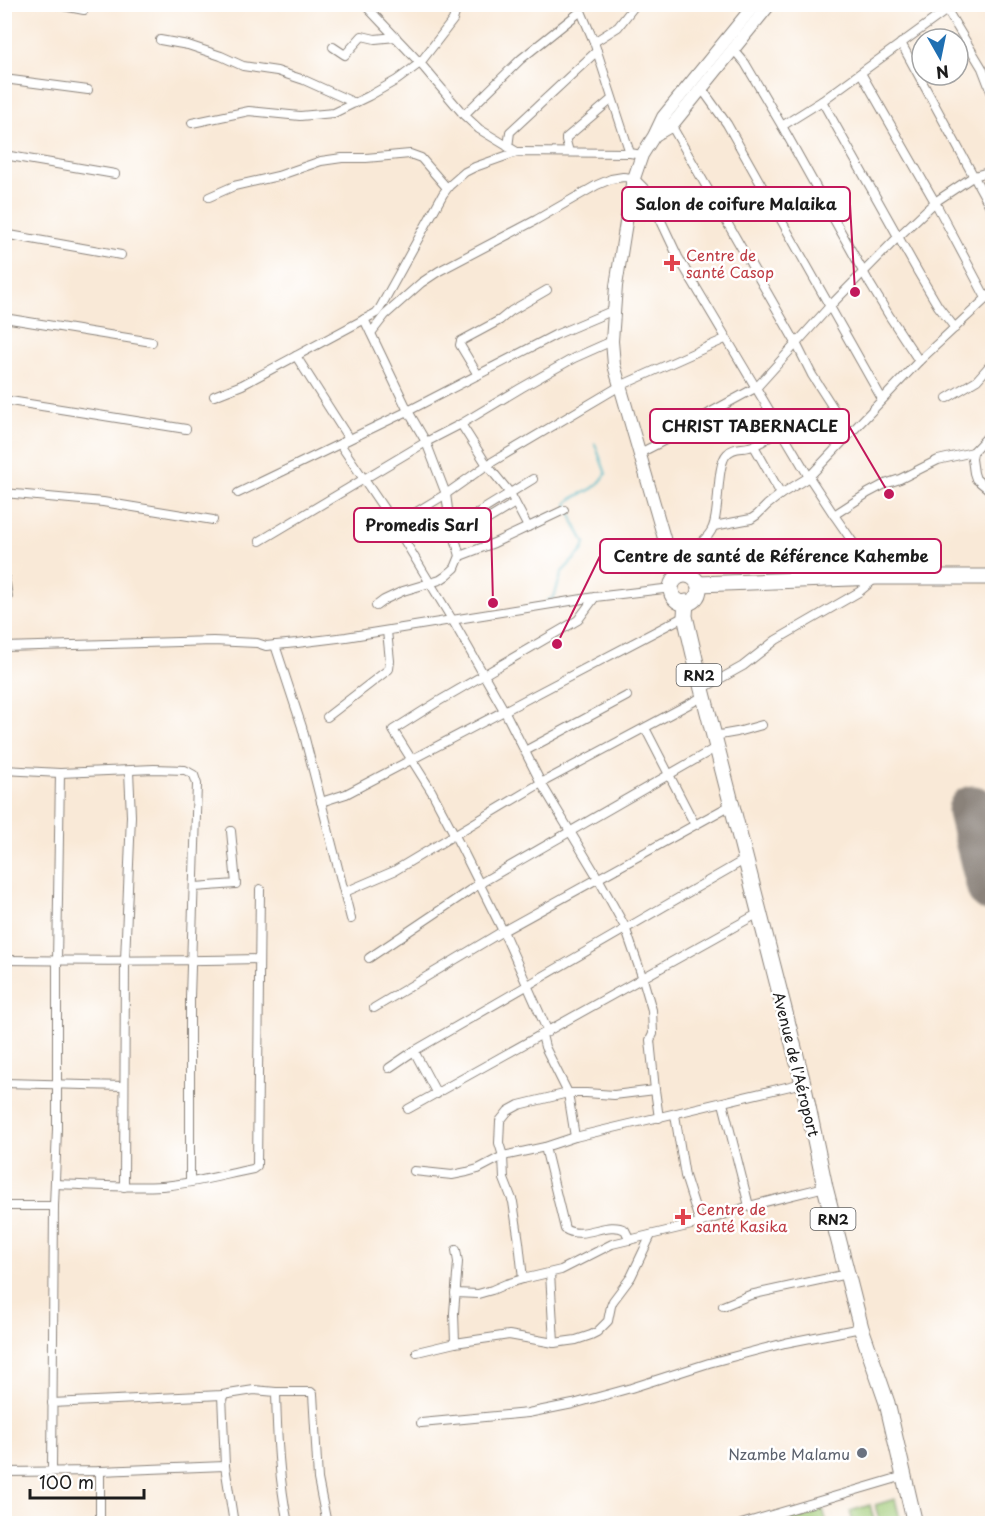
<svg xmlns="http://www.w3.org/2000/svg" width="997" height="1528" viewBox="0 0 997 1528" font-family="'Playpen Sans',sans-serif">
  <rect width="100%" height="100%" fill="#fff"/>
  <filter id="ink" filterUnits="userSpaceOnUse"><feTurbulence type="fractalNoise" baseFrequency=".0167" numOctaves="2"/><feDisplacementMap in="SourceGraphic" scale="12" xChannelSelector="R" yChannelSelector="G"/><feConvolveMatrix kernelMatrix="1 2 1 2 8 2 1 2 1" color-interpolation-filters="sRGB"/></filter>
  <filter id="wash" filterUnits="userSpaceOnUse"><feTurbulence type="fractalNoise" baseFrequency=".008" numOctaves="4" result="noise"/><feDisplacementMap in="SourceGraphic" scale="24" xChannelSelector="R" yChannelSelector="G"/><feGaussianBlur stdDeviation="1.35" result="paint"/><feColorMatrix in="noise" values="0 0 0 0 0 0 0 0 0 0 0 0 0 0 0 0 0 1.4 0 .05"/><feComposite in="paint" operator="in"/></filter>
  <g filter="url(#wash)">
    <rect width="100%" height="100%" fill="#f9e9d7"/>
    <g fill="#a1cb78" stroke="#5e744a" stroke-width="1.5">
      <polygon points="895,1499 901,1523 880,1523 875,1505"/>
      <polygon points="870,1505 875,1523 853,1523 850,1511"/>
      <polygon points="823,1509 827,1523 774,1523"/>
    </g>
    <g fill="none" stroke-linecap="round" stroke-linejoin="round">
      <path stroke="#45b3c1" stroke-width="2" d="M547 601 554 597 562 572 582 551 585 543 575 525 567 503C572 497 580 495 588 491 596 487 601 482 606 474L595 444"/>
      <polyline stroke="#8a827a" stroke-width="51" points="973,811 992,887"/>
    </g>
  </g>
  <g filter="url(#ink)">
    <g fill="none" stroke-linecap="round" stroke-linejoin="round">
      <defs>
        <g id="street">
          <polyline points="53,4 84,10"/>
          <polyline points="364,4 420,63 464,115 479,129 517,152"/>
          <polyline points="578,4 594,42 630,153"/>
          <polyline points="944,5 982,68 992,94"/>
          <polyline points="160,40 188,45 221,56 243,66 277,71 304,80 355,103"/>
          <polyline points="594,42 618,27 636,4"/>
          <polyline points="901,43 992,210"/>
          <polyline points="333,47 345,55 362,36 375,39 396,37"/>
          <polyline points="734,50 745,63 782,126 870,284 890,317 919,361"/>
          <polyline points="861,73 935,202 986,298"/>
          <polyline points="4,79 88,90"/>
          <polyline points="702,89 727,124 882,399"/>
          <polyline points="822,101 918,272 938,306 955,328"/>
          <polyline points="464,115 521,59 581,11"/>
          <polyline points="192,123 249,111 300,116 334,113 369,96 397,80 420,63 453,20 456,10 456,4"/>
          <polyline points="670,123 796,343 812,375 850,434"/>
          <polyline points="782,126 822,101 955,4"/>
          <polyline points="508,147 510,132 597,51"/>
          <polyline points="569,152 566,141 566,138 612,99"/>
          <polyline points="4,155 115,174"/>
          <polyline points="209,197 234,186 278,176 321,161 342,158 366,158 410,154 421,158 447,188"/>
          <polyline points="4,234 121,255"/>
          <polyline points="4,318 152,342"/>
          <polyline points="364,319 408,411 426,442 446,494 449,517 460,556"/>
          <polyline points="371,333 385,315 421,283 439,271 536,220 597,185 611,179 623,177 634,178 647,191 678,257 809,477 834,515 877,577 859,592 776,640 743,666 702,689"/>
          <polyline points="296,356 349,439"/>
          <polyline points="478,375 460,345 461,341 500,320 511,311 547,290"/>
          <polyline points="214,396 242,385 376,313 380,308 443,194 449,186 465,172 475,167 517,152 630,153 642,155"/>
          <polyline points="947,398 977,380 992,363"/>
          <polyline points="4,400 186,429"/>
          <polyline points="992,432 973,452 972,459 974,473 976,479 992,492"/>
          <polyline points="340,444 395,525 453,621 505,712 541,783 598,878 625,927 643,979 652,1010 653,1034 650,1040 655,1090 659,1118"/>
          <polyline points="754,446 781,494"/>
          <polyline points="640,453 677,434 711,412 757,387 830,306 898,237 935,202 974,176 992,171"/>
          <polyline points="4,493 103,502 213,520"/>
          <polyline points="238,493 408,411 555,335 614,310"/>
          <polyline points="515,503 477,526 475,525 471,517 533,479"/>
          <polyline points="834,515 868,493 885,484 900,479 938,460 973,452"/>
          <polyline points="395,525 446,494 487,465 620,386 725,339"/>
          <polyline points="714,526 751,519 757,515 767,505 781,494 809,477 919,361 992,293"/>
          <polyline points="528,527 564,510"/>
          <polyline points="260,541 426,442 461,424 521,388 574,358 612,341"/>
          <path d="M672 563C685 553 707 543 713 527 720 510 716 465 727 454 733 447 741 449 749 447 760 445 772 435 781 429"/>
          <polyline points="4,570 8,597"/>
          <polyline points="376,606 384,600 403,591 440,580 446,576 455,568 460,556 494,543 528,527 510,493 487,465 461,424"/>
          <polyline points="275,645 302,727 351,919"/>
          <polyline points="4,647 213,641 257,643 266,646 297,643 346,637 595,597 672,588"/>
          <polyline points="327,717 389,669 390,661 387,631"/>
          <polyline points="645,728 695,825"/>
          <polyline points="714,736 737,732 762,725"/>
          <polyline points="525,751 627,696"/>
          <polyline points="4,770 60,773 154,769 185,770 194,775 197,784 190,997 190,1182"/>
          <polyline points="321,802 346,794 685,616"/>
          <polyline points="195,887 236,884 231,831"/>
          <polyline points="345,892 394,871 541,783 704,696"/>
          <polyline points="369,958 479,884 717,747"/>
          <path d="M4 960C89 961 174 961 258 959"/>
          <polyline points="374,1008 503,931 731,805"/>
          <polyline points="548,1032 503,931 461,847 432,792 393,730 439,701 578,620 595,597"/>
          <polyline points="542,1035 545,1047 568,1093 575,1137"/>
          <polyline points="414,1051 437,1094"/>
          <polyline points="389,1068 414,1051 746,859"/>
          <polyline points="4,1083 124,1086"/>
          <polyline points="723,1103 749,1206"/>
          <polyline points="408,1109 759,913"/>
          <polyline points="675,1115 685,1176 700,1223"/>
          <polyline points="414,1171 452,1175 467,1172 478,1169 503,1156 545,1147"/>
          <path d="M55 1184C90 1185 126 1188 162 1186 192 1184 223 1175 253 1169L257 1166 260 889"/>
          <polyline points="124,1187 125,960 131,816 129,771"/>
          <polyline points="4,1206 54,1206"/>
          <path d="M630 1240 625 1230C607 1220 583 1241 565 1229L545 1147 575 1137 803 1083"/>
          <polyline points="550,1273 554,1343"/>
          <polyline points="523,1279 519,1242 513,1202 504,1179 503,1156 499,1143 500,1121 508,1111 519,1105 568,1093 586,1093 614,1095 655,1090"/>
          <polyline points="455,1293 478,1294 492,1290 506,1284 523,1279 561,1270 612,1244 700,1223 749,1206 825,1187"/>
          <polyline points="723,1306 750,1295 847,1274"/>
          <polyline points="455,1343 454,1313 458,1262 456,1250"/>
          <polyline points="417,1352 455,1343 509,1335 554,1343 576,1340 591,1335 597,1332 608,1321 611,1306 613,1301 631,1277 651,1235"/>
          <polyline points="276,1392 311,1392 313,1394 318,1479 327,1524"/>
          <polyline points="222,1395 225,1466 234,1524"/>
          <path d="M52 1403 222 1395 254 1390 276 1392C277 1436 279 1480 288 1524"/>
          <polyline points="421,1423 528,1413 573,1404 631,1388 709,1363 785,1343 861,1328"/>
          <polyline points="52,1471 54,1206 57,1129 57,961 60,773"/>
          <polyline points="4,1472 100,1471 225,1466"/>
          <polyline points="100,1524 100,1471"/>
          <polyline points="741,1524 904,1476"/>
        </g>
        <g id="primary">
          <polyline points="655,135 672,125 770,4"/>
          <polyline points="679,576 672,563 668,552 614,365 612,341 616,286 632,184 642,155 654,136 663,117 755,4"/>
        </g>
        <g id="highway">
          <circle cx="685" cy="589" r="14"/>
          <polyline points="699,584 877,577 992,577"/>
          <polyline points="686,602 685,616 702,689 803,1083 825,1187 861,1328 887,1403 915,1524"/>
        </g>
      </defs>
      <use href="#street" stroke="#8a827a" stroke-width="10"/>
      <use href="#primary" stroke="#8a827a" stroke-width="14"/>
      <use href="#highway" stroke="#8a827a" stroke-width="17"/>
      <use href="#street" stroke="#fff" stroke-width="8"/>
      <use href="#primary" stroke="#fff" stroke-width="12"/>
      <use href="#highway" stroke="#fff" stroke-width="15"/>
    </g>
  </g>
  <g fill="#e0444e" stroke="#fff" stroke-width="2">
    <path d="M669 254h6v6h6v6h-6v6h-6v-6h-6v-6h6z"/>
    <path d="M680 1208h6v6h6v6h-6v6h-6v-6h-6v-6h6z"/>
  </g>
  <circle fill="#6b7280" stroke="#fff" stroke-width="2" cx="862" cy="1453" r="6"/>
  <g text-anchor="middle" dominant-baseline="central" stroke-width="5" stroke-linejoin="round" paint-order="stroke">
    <g fill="#fff" stroke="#606060" stroke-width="1.5">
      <rect x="676.5" y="664" width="45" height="22" rx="4.5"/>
      <rect x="810.5" y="1208" width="45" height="22" rx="4.5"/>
    </g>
    <g font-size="14" font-weight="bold" fill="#1c1c1c">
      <text x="699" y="675">RN2</text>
      <text x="833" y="1219">RN2</text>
    </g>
    <g font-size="15" fill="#be3a42" stroke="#fff" text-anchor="start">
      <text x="686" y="254">Centre de<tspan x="686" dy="17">santé Casop</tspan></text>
      <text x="696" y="1208">Centre de<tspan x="696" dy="17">santé Kasika</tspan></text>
    </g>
    <g font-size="15" fill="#1c1c1c" stroke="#fff">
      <text transform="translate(797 1064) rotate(76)">Avenue de l'Aéroport</text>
    </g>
    <g font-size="15" fill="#5b616d" stroke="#fff" text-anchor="end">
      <text x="850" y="1453">Nzambe Malamu</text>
    </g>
  </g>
  <path fill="none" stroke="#c2185b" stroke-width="2" d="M855 292L850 204M889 494L849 426M493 603L491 525M557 644L600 556"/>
  <g fill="#c2185b" stroke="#fff" stroke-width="2">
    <circle cx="855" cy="292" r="6"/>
    <circle cx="889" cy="494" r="6"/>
    <circle cx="493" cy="603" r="6"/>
    <circle cx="557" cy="644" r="6"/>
  </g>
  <g fill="#fff" stroke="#c2185b" stroke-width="2">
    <rect x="622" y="187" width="228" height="34" rx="6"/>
    <rect x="650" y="409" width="199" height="34" rx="6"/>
    <rect x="354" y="508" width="137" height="34" rx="6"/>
    <rect x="600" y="539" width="341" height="34" rx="6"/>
  </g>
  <g font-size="16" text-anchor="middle" font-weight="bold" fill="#1c1c1c">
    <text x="736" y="210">Salon de coifure Malaika</text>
    <text x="750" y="432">CHRIST TABERNACLE</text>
    <text x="422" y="531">Promedis Sarl</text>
    <text x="771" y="562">Centre de santé de Référence Kahembe</text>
  </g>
  <rect width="997" height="1528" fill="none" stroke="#fff" stroke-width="24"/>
  <g transform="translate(940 57) rotate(171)"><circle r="28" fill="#ffffff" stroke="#a4a4a4" stroke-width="1.5"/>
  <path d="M0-4.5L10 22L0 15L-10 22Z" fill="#1f6fb2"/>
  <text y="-9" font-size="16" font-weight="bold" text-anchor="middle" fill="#1c1c1c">N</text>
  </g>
  <path d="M30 1489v9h114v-9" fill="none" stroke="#1c1c1c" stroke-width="3"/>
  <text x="39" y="1489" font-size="18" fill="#1c1c1c" stroke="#ffffff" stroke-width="4.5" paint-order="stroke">100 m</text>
</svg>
